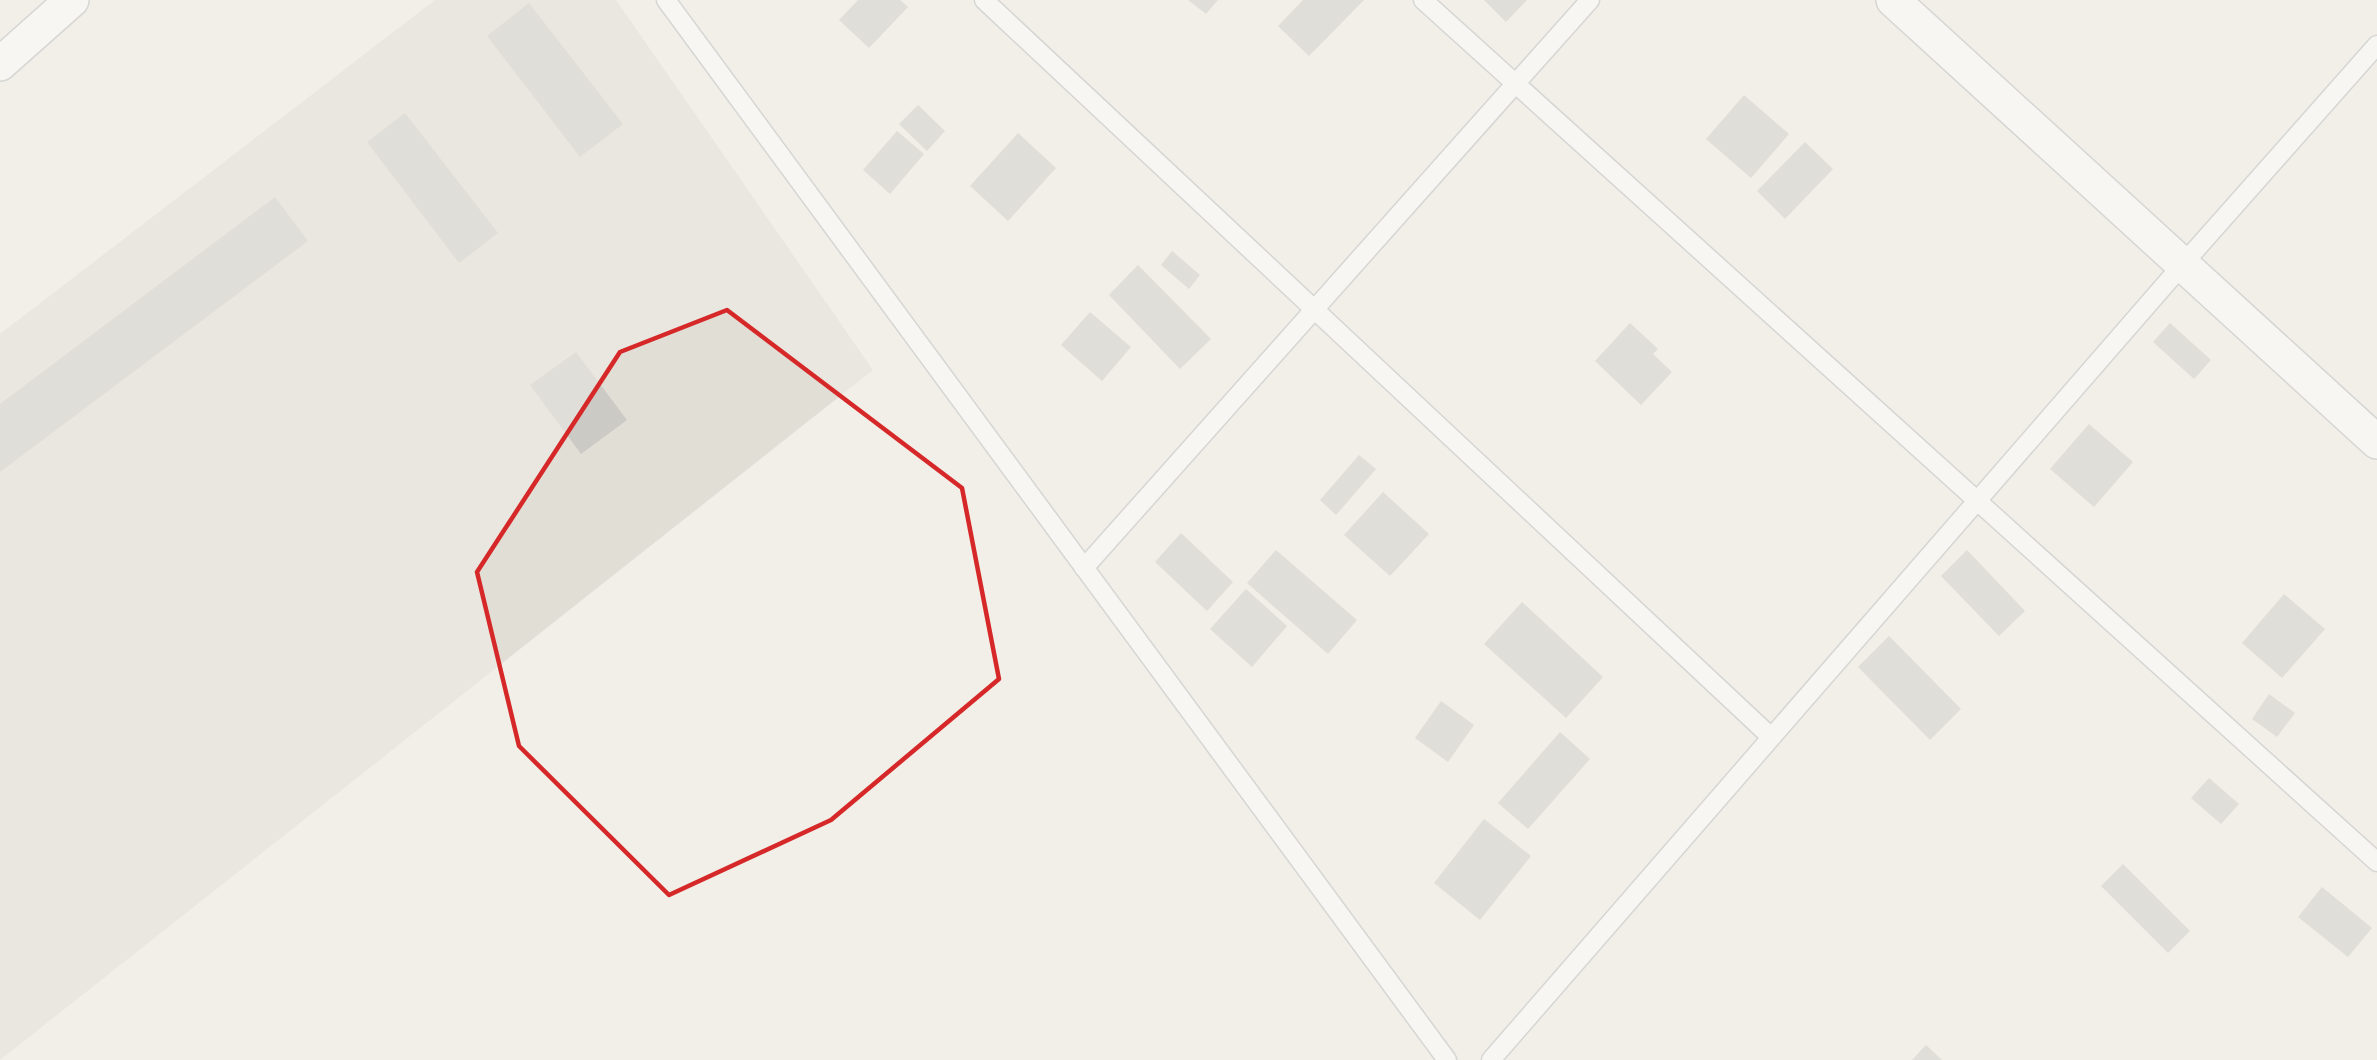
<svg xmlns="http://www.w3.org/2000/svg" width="2377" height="1060" viewBox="0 0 2377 1060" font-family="Commissioner,sans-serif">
  <rect width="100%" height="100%" fill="#f1efe8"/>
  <polygon fill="#e1ded6" points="435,0 616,0 873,370 0,1060 0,334"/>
  <g fill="#cccac5">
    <polygon points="858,0 900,0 908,7 869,48 839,20"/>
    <polygon points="1188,0 1218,0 1206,14"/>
    <polygon points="1303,0 1364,0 1309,56 1278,26"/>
    <polygon points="1484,0 1527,0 1506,22"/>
    <polygon points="529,3 623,124 580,157 487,36"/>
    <polygon points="1744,95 1789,134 1751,178 1706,139"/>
    <polygon points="918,105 945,131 927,151 899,124"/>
    <polygon points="405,113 498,233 459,263 367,142"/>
    <polygon points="897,131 924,154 890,194 863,170"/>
    <polygon points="1018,133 1056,168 1008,221 970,186"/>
    <polygon points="1805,142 1833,169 1785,219 1757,191"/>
    <polygon points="275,197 308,241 0,472 0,404"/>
    <polygon points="1172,251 1200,275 1189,289 1161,265"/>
    <polygon points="1138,265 1211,339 1180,369 1109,295"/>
    <polygon points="1090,312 1131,347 1102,381 1061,345"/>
    <polygon points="1630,323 1658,349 1653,354 1672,372 1641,405 1595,361"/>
    <polygon points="2170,323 2211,360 2194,379 2153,342"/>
    <polygon points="576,352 627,420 581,454 530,385"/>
    <polygon points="2089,424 2133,462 2094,507 2050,469"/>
    <polygon points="1359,455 1376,469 1336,515 1320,500"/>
    <polygon points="1383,492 1429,534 1390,576 1344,535"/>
    <polygon points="1181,533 1233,582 1207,611 1155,562"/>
    <polygon points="1276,550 1357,620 1328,654 1247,583"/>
    <polygon points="1967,550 2025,611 1999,636 1941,576"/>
    <polygon points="1246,589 1287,626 1252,667 1210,629"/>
    <polygon points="2284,594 2325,629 2282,678 2242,643"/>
    <polygon points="1522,602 1603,677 1566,718 1484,644"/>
    <polygon points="1889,636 1961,709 1930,740 1858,667"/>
    <polygon points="2269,694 2295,713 2277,737 2252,719"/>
    <polygon points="1441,701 1474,725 1448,762 1415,738"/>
    <polygon points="1560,732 1590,759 1528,829 1498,803"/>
    <polygon points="2209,778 2239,804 2221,824 2191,798"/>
    <polygon points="1484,819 1531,856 1480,920 1434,883"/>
    <polygon points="2123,864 2190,931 2168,953 2101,886"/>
    <polygon points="2322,887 2372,928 2348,957 2298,917"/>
    <polygon points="1926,1045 1942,1060 1912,1060"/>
  </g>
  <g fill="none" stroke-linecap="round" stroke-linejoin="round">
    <defs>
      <g id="service">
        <polyline points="666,0 1447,1060"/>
        <polyline points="984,0 1771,737"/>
        <polyline points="1423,0 2377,862"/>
        <polyline points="1084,568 1590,0"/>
        <polyline points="1491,1060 2183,264 2377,45"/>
      </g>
      <polyline id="minor" points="1893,0 2377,442"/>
      <polyline id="tertiary" points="0,64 72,0"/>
    </defs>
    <use href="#service" stroke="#b5b8bc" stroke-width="21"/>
    <use href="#minor" stroke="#b5b8bc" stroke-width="36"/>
    <use href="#tertiary" stroke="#b5b8bc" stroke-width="36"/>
    <use href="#service" stroke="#fff" stroke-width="18"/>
    <use href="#minor" stroke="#fff" stroke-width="33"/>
    <use href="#tertiary" stroke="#fff" stroke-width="33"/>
  </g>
  <path d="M0 0H2377V1060H0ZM727 310 962 488 999 679 831 820 669 895 519 746 477 572 620 352Z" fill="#f1efe8" fill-opacity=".55" fill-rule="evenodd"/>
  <path fill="none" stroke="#d62828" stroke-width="4.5" stroke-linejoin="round" d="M727 310 962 488 999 679 831 820 669 895 519 746 477 572 620 352Z"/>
</svg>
